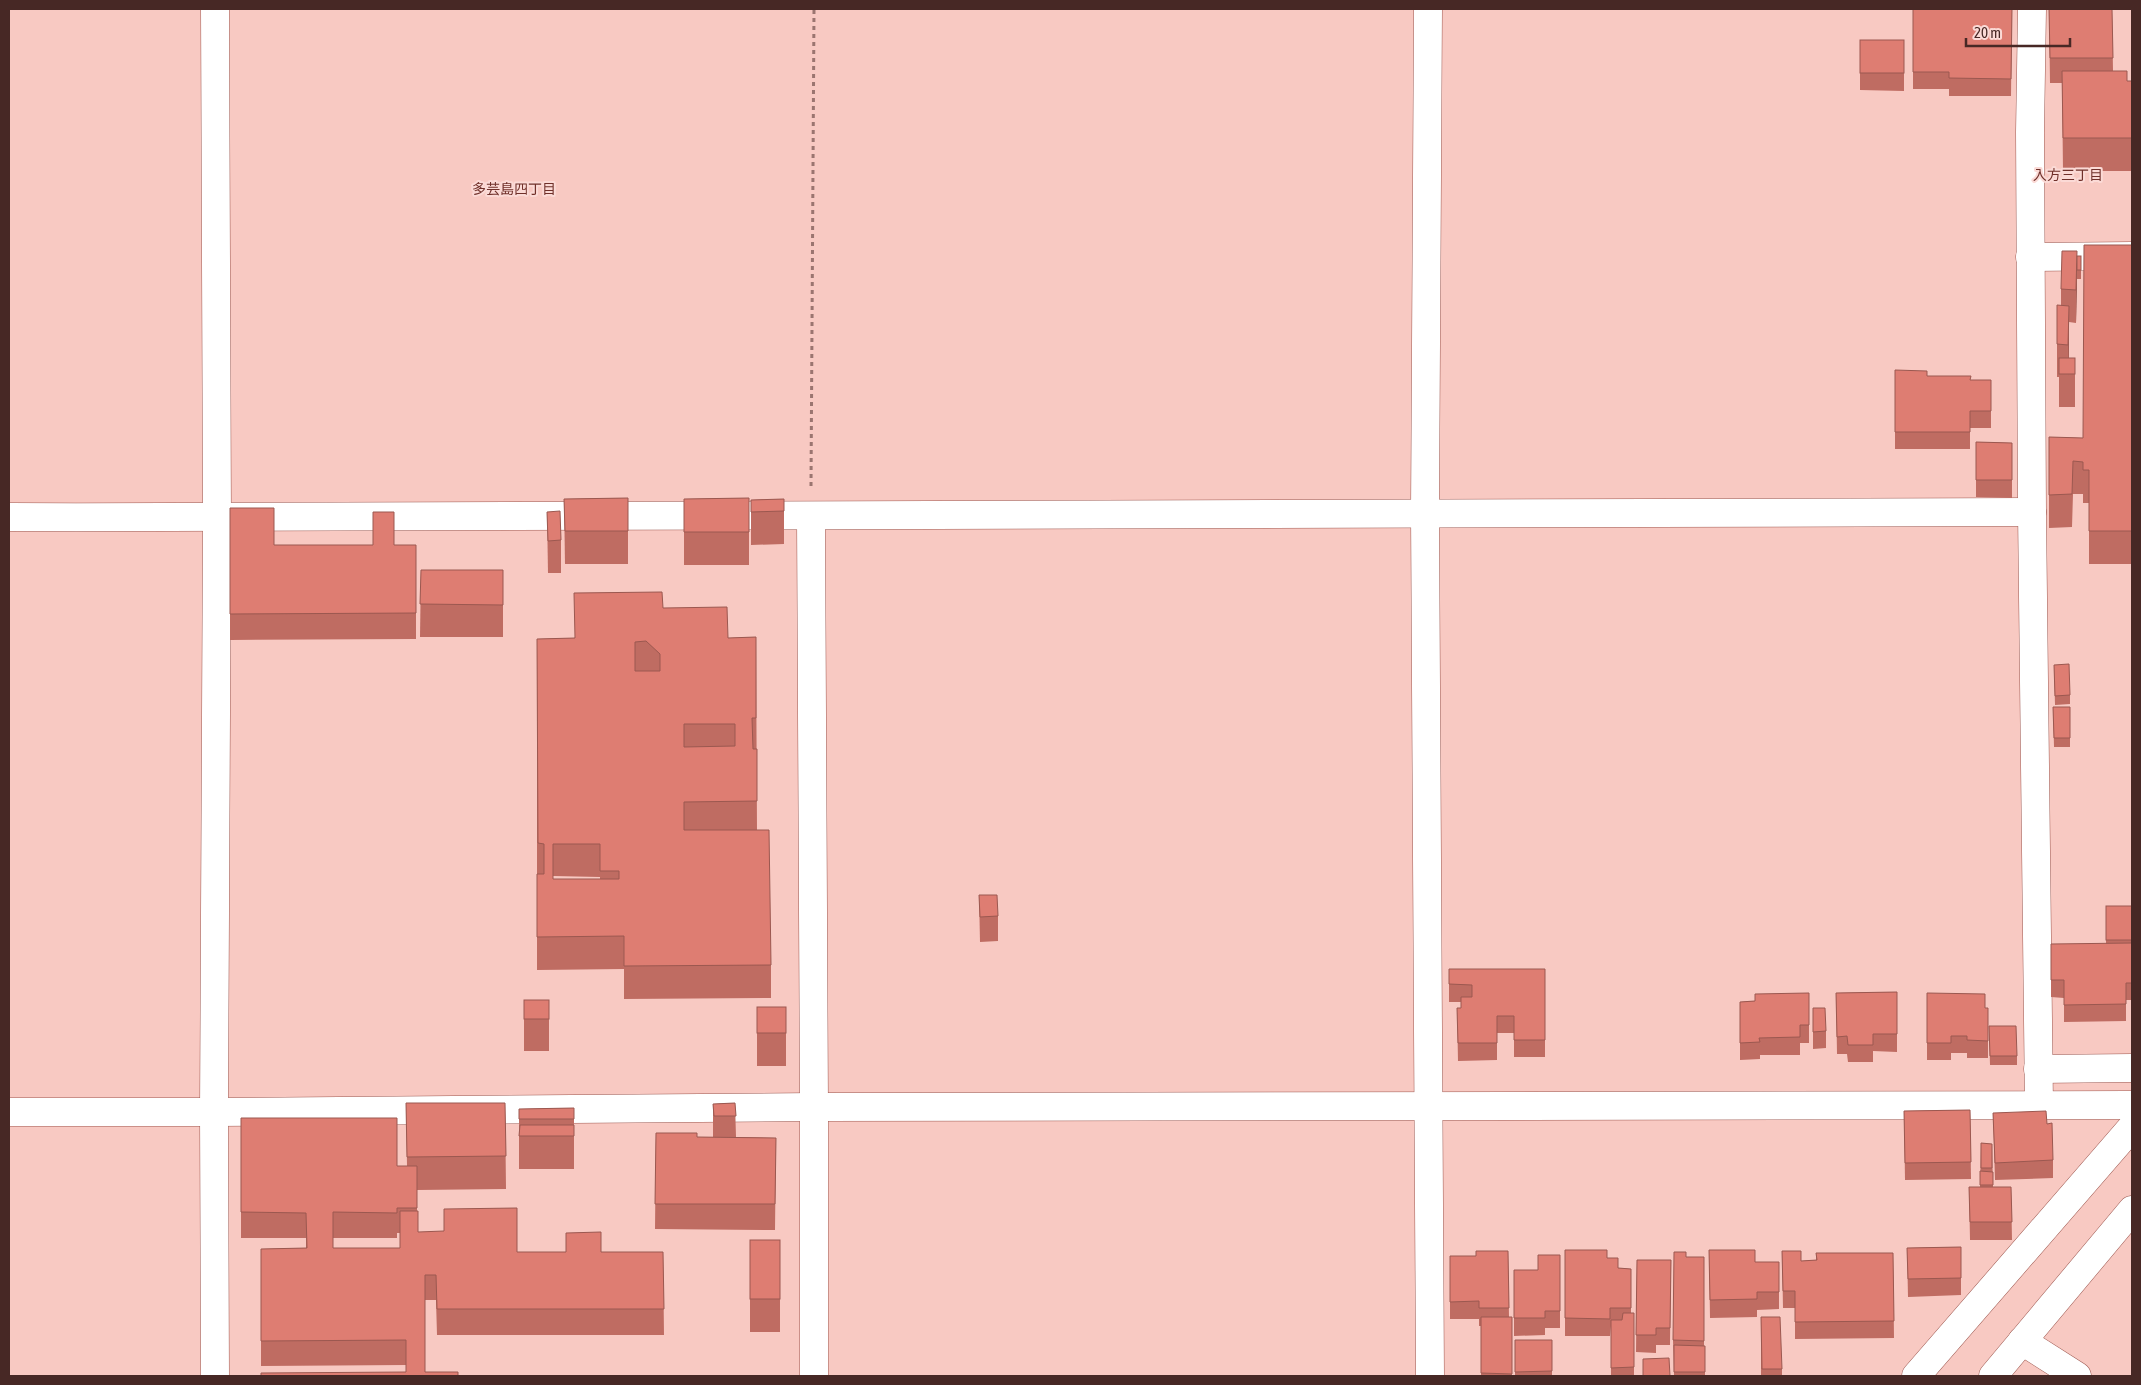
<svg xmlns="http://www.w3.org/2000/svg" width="2141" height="1385" viewBox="0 0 2141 1385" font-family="'Asap Condensed','Noto Sans JP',sans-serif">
  <rect width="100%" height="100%" fill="#f8c9c2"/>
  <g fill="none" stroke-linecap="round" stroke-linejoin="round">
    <defs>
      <g id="minor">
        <polyline points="1428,9 1425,513 1430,1376"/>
        <polyline points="2032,9 2030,132 2032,512 2039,1105"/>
        <polyline points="2030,257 2132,256"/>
        <path d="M9 517C683 520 1357 513 2032 512"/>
        <polyline points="811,517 814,1107 814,1376"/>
        <polyline points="2038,1069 2132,1068"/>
        <polyline points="9,1112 214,1112 814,1107 2132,1105"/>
        <polyline points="2022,1341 2077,1376"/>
        <polyline points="215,1376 214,1112 217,518 215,9"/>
        <polyline points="1916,1376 2132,1127"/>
        <polyline points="1993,1376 2132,1210"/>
      </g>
    </defs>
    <use href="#minor" stroke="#9d5850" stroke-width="29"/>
    <polyline stroke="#9b7570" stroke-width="3" stroke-dasharray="4 4" stroke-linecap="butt" points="811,486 814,9"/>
    <use href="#minor" stroke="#fff" stroke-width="28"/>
  </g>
  <g fill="#bf6c62" fill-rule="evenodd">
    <polygon points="1913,9 2012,9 2011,96 1949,96 1949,89 1913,89"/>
    <polygon points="2049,9 2112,9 2113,71 2127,81 2132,81 2132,171 2063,171 2062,83 2050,83"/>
    <polygon points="1860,40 1904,40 1904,91 1860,90"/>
    <polygon points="2132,245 2132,564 2089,564 2089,503 2083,503 2083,494 2073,494 2072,527 2049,528 2049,437 2083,438"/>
    <polygon points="2081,256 2081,279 2077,279 2076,323 2069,322 2069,358 2075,374 2075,407 2059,407 2059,377 2057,377 2057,344 2061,306 2061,289"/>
    <polygon points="1895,370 1927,376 1971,380 1991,380 1991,428 1970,428 1970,449 1895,449"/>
    <polygon points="1976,442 2012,443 2012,498 1976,497"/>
    <polygon points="628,498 628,564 565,564 564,499"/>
    <polygon points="749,498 749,565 684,565 684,499"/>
    <polygon points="784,499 784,544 751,545 751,500"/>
    <polygon points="230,508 274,545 416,545 416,639 230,640"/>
    <polygon points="547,512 561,540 561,573 548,573"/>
    <polygon points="421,570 503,570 503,637 420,637"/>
    <path d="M663 608 728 638 756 637 757 830 771 965V998L624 999V969L537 970V639L574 638ZM553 876 600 877V879H553Z"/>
    <polygon points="2054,665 2070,695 2070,704 2055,705"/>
    <polygon points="2053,707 2070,707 2070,747 2054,747"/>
    <polygon points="979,895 998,916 998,941 980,942"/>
    <polygon points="2106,906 2132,906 2132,1000 2126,1000 2126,1021 2064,1022 2064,998 2051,997 2051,944 2106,944"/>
    <polygon points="1449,969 1545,969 1545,1057 1514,1057 1514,1033 1497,1033 1497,1060 1458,1061 1457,1008 1461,1008 1461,1002 1449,1002"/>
    <polygon points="1897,992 1897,1052 1873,1051 1873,1062 1848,1062 1847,1054 1837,1054 1836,993"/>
    <polygon points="1809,993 1809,1043 1800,1043 1800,1055 1760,1055 1760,1059 1740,1060 1740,1002 1755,1001"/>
    <polygon points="1927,993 1985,1008 1988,1008 1988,1058 1967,1058 1967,1053 1951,1053 1951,1060 1927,1060"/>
    <rect x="524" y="1000" width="25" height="51"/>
    <rect x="757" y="1007" width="29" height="59"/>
    <polygon points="1813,1008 1826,1031 1826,1048 1813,1049"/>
    <polygon points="1989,1026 2017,1056 2017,1065 1990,1065"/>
    <path d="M406 1103H505L506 1189 417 1190V1211L418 1232 517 1252H663L664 1335H437L436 1300H425L406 1372V1365L261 1366V1249L306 1248V1238H241V1118L397 1166H407ZM397 1233H400V1248H333V1238H397Z"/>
    <polygon points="735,1103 736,1137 776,1138 775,1230 655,1229 656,1133 697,1137 713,1137 713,1104"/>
    <polygon points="574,1108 574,1169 519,1169 519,1109"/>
    <polygon points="1970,1110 1971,1179 1905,1180 1904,1111"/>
    <polygon points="1993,1113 2047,1124 2053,1160 2053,1178 1995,1180"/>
    <polygon points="1981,1143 1992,1144 1993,1187 2011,1187 2012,1240 1970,1240 1969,1187 1980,1187"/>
    <rect x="750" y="1240" width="30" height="92"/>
    <polygon points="1961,1247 1961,1295 1908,1297 1907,1248"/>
    <polygon points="1565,1250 1607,1258 1618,1268 1631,1269 1631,1313 1634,1313 1634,1376 1611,1376 1611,1326 1610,1336 1565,1336"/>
    <polygon points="1709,1250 1755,1262 1779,1262 1779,1309 1757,1310 1757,1317 1710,1318"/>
    <polygon points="1508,1251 1509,1317 1512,1317 1512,1376 1481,1376 1481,1326 1479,1326 1479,1319 1450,1319 1450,1256 1476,1256"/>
    <polygon points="1782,1251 1801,1261 1816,1260 1816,1253 1893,1253 1894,1338 1795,1339 1795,1308 1783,1308"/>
    <polygon points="1560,1255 1560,1328 1545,1328 1545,1335 1514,1336 1514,1270 1538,1270"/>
    <polygon points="1686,1257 1704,1257 1704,1346 1705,1346 1705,1376 1674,1376 1673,1340"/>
    <polygon points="1637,1260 1671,1260 1670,1345 1656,1345 1656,1353 1636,1352"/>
    <polygon points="1761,1317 1782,1369 1782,1376 1761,1376"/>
    <rect x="1515" y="1340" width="37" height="36"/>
  </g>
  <g fill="#9b5850">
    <polygon points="2077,251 2077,284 2076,323 2076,290"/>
    <polygon points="2069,306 2069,339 2068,377 2068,345"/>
  </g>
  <g fill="#de7d72" stroke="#9b5850" fill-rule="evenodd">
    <polygon points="1913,9 2012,9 2011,79 1949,78 1949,72 1913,72"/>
    <polygon points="2049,9 2112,9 2113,58 2050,58"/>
    <rect x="1860" y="40" width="44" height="33"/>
    <polygon points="2062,71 2127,71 2127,81 2132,81 2132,138 2063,138"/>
    <polygon points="2084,245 2132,245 2132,531 2089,531 2089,470 2083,470 2083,462 2073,461 2072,494 2049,495 2049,437 2083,438"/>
    <polygon points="2062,251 2077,251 2076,290 2061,289"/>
    <rect x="2077" y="256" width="4" height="14"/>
    <polygon points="2057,305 2069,306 2068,345 2057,344"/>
    <rect x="2059" y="358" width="16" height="16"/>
    <polygon points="1895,370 1927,371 1927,376 1971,376 1970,380 1991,380 1991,411 1970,411 1970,432 1895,432"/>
    <polygon points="1976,442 2012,443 2012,480 1976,480"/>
    <polygon points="628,498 628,531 565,531 564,499"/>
    <polygon points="749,498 749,532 684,532 684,499"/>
    <polygon points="784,499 784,511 751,512 751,500"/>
    <polygon points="230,508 274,508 274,545 373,545 373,512 394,512 394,545 416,545 416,613 230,614"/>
    <polygon points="560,511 561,540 548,541 547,512"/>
    <polygon points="421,570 503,570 503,605 420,604"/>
    <path d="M662 592 663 608 727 607 728 638 756 637V718H752L753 749H757V801L684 802V830H769L771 965 624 966V936L537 937V874H544V844L538 843 537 639 575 638 574 593ZM646 641 660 654V671H635V642ZM684 724H735V746L684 747ZM553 844H600V871H619V879H553Z"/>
    <polygon points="2069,664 2070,695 2055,696 2054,665"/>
    <polygon points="2053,707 2070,707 2070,738 2054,738"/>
    <polygon points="979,895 997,895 998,916 980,917"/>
    <rect x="2106" y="906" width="26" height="34"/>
    <polygon points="2132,943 2132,983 2126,983 2126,1004 2064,1005 2064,980 2051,980 2051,944"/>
    <polygon points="1449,969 1545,969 1545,1040 1514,1040 1514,1016 1497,1016 1497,1043 1458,1043 1457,1008 1461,1008 1461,997 1472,997 1472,985 1449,984"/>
    <polygon points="1897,992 1897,1034 1873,1034 1873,1045 1848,1045 1847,1036 1837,1037 1836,993"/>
    <polygon points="1809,993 1809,1025 1800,1025 1800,1037 1759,1038 1760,1042 1740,1043 1740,1002 1755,1001 1755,994"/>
    <polygon points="1927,993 1985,994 1985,1008 1988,1008 1988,1041 1967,1040 1967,1036 1951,1036 1951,1043 1927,1043"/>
    <rect x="524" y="1000" width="25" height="19"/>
    <rect x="757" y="1007" width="29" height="26"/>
    <polygon points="1813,1008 1825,1008 1826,1031 1813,1032"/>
    <polygon points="1989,1026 2016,1026 2017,1056 1990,1056"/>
    <polygon points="406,1103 505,1103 506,1156 407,1157"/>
    <polygon points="735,1103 736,1116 714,1116 713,1104"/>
    <polygon points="574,1108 574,1119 519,1119 519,1109"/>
    <polygon points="1970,1110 1971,1162 1905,1163 1904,1111"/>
    <polygon points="2046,1111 2047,1124 2052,1123 2053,1160 1995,1163 1993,1113"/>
    <polygon points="241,1118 397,1118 397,1166 417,1166 417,1208 397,1208 397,1213 333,1212 333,1248 400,1248 400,1211 418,1211 418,1232 444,1231 444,1209 517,1208 517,1252 566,1252 566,1233 601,1232 601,1252 663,1252 664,1309 437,1309 436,1275 425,1275 425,1372 458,1372 458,1376 261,1376 261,1373 406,1372 406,1340 261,1341 261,1249 307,1248 306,1213 241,1212"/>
    <polygon points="520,1125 574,1125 574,1136 519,1136"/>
    <polygon points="656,1133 697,1133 697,1137 776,1138 775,1204 655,1204"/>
    <polygon points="1981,1143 1992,1144 1992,1168 1981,1168"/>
    <polygon points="1980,1171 1993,1172 1993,1185 1980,1185"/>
    <polygon points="1969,1187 2011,1187 2012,1222 1970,1222"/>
    <rect x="750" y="1240" width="30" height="59"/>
    <polygon points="1961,1247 1961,1278 1908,1279 1907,1248"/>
    <polygon points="1565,1250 1607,1250 1607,1258 1618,1258 1618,1268 1631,1269 1631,1308 1610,1308 1610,1319 1565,1318"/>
    <polygon points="1709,1250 1755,1250 1755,1262 1779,1262 1779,1292 1757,1292 1757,1299 1710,1300"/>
    <polygon points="1476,1251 1508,1251 1509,1308 1479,1308 1479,1301 1450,1302 1450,1256 1476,1256"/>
    <polygon points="1782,1251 1801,1251 1801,1261 1817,1260 1816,1253 1893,1253 1894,1321 1795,1322 1795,1291 1783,1291"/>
    <polygon points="1674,1252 1686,1252 1686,1257 1704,1257 1704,1341 1673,1340"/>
    <polygon points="1538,1255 1560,1255 1560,1311 1545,1311 1545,1318 1514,1318 1514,1270 1538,1270"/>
    <polygon points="1637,1260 1671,1260 1670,1328 1656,1328 1656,1335 1636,1335"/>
    <polygon points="1623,1313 1634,1313 1634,1367 1611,1368 1611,1320 1622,1320"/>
    <polygon points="1481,1317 1512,1317 1512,1374 1481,1373"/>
    <polygon points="1761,1317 1780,1317 1782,1369 1762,1369"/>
    <polygon points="1515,1340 1552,1340 1552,1371 1515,1372"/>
    <polygon points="1674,1345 1705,1346 1705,1372 1674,1372"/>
    <polygon points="1669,1358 1670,1376 1643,1376 1643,1359"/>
  </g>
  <g text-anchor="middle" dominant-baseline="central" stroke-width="4" stroke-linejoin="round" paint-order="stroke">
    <g font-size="14" fill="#70302a" stroke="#fbdad6">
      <text x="2068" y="175">入方三丁目</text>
      <text x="514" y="189">多芸島四丁目</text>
    </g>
  </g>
  <rect width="2141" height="1385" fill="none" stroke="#472825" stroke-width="20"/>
  <path d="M1966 38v8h104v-8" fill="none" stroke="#472825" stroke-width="2.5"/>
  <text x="1974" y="38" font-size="15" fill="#472825" stroke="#fbdad6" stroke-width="4" paint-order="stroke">20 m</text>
</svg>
